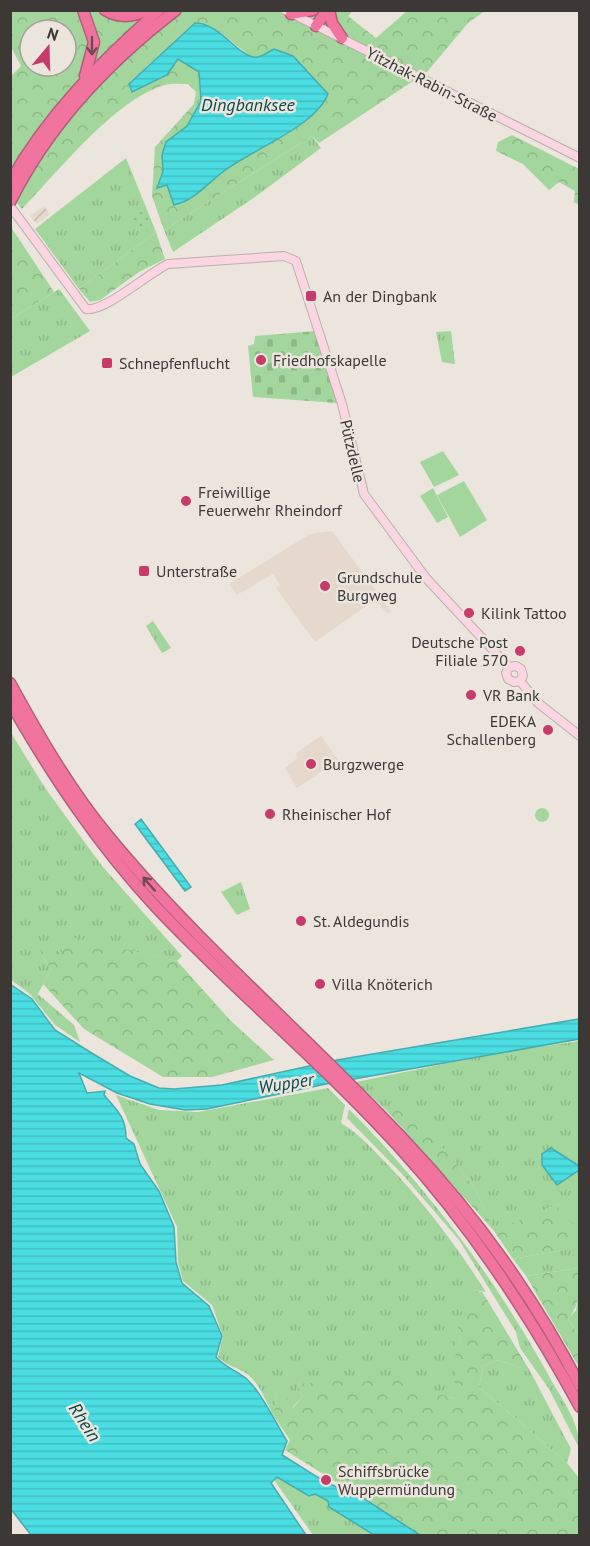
<svg xmlns="http://www.w3.org/2000/svg" width="590" height="1546" viewBox="0 0 590 1546" font-family="'PT Sans',sans-serif">
  <defs>
    <pattern id="industrial-furrows" width="10" height="10" patternUnits="userSpaceOnUse" patternTransform="scale(1.5)"><rect width="10" height="10" fill="#e5d8cc"/><path d="M-1 1l2-2M0 10L10 0M9 11l2-2" fill="none" stroke="#c5bab0"/></pattern>
    <pattern id="grass-tufts" width="24" height="20" patternUnits="userSpaceOnUse" patternTransform="scale(1.5)"><rect width="24" height="20" fill="#a3d69c"/><path d="M3 7l-1-3M5 7V3M7 7l1-3M15 17l-1-3M17 17v-4M19 17l1-3" fill="none" stroke="#8db887"/></pattern>
    <pattern id="forest-crowns" width="20" height="18" patternUnits="userSpaceOnUse" patternTransform="scale(1.5)"><rect width="20" height="18" fill="#a3d69c"/><path d="M2 6a3 3 0 1 1 6 0M12 15a3 3 0 1 1 6 0" fill="none" stroke="#8db887"/></pattern>
    <pattern id="cemetery-stones" width="16" height="16" patternUnits="userSpaceOnUse" patternTransform="scale(1.5)"><rect width="16" height="16" fill="#a3d69c"/><path d="M2 7V4a2 2 0 0 1 4 0v3zM10 15v-3a2 2 0 0 1 4 0v3z" fill="#8db887"/></pattern>
    <pattern id="garden-dots" width="8" height="8" patternUnits="userSpaceOnUse" patternTransform="scale(1.5)"><rect width="8" height="8" fill="#a3d69c"/><path d="M2 2h.1M6 6h.1" fill="none" stroke="#8db887" stroke-width="1.8" stroke-linecap="round"/></pattern>
    <pattern id="water-rules" width="6" height="5" patternUnits="userSpaceOnUse" patternTransform="scale(1.5)"><rect width="6" height="5" fill="#4adde1"/><path d="M0 2.5h6" fill="none" stroke="#42bec2"/></pattern>
  </defs>
  <rect width="100%" height="100%" fill="#ece5de"/>
  <g fill="#e5d8cc">
    <polygon points="332,531 391,611 387,614 376,599 315,642 276,588 280,585 273,574 237,595 229,584 310,534"/>
    <polygon points="321,736 338,760 297,788 285,768 297,758 296,753"/>
  </g>
  <polygon fill="url(#industrial-furrows)" points="44,206 50,214 37,224 30,216"/>
  <g fill="url(#grass-tufts)">
    <polygon points="312,136 321,148 255,197 173,252 164,230"/>
    <polygon points="126,158 156,232 79,289 35,229"/>
    <polygon points="59,289 90,331 11,377 11,319"/>
    <polygon points="451,331 455,364 442,362 436,332"/>
    <polygon points="153,621 171,648 162,653 146,626"/>
    <polygon points="10,731 45,788 102,866 182,956 177,961 71,938 60,955 42,956 51,969 38,994 74,1025 80,1042 55,1025 30,994 11,980"/>
    <polygon points="241,882 250,909 237,915 221,892"/>
    <polygon points="579,1041 579,1268 526,1276 513,1259 573,1248 557,1216 559,1204 494,1231 474,1187 408,1106 387,1111 356,1082 497,1053"/>
    <path d="M328 1088 345 1105 341 1123C360 1134 374 1151 389 1166 426 1205 457 1247 486 1292L473 1290 457 1354 456 1399 427 1391 298 1384 302 1397 292 1408 277 1395 273 1415C266 1401 259 1383 247 1374 237 1366 227 1367 218 1357L223 1336 212 1305 183 1281 178 1262 177 1227 116 1095 159 1110 198 1112Z"/>
    <path d="M349 1109C428 1189 496 1279 550 1378 562 1400 580 1422 579 1448L549 1389 520 1348 516 1332 459 1240 403 1175 347 1118Z"/>
    <polygon points="579,1291 579,1336 568,1319 576,1310"/>
    <polygon points="498,1360 530,1371 571,1449 567,1463 479,1387 483,1366"/>
    <polygon points="277,1477 309,1496 315,1494 328,1501 329,1507 374,1535 313,1535 274,1480"/>
  </g>
  <g fill="url(#forest-crowns)" fill-rule="evenodd">
    <path d="M11 11H353L348 16 376 38 407 11H485L468 23 427 72 319 143 312 136 164 230 152 196 155 147 194 104 196 92 188 84C181 84 171 83 165 85 115 99 58 172 22 209L11 196V76L21 66 11 47ZM194 23 220 32 251 57 260 58 272 50 293 56 328 94C315 127 252 150 224 171 205 185 198 195 174 205L167 185H157L163 171 162 155 166 142 187 127 201 101 199 72 178 59 175 60 167 75 133 92 131 81ZM30 30H66V66H30Z"/>
    <polygon points="512,135 579,169 579,205 574,202 575,191 559,182 549,190 523,164 496,151 498,142"/>
    <polygon points="11,227 54,292 11,319 10,319"/>
    <polygon points="156,232 165,259 139,272 100,300 90,302 79,289"/>
    <polygon points="71,937 177,961 230,1020 274,1060 212,1077 163,1077 84,1029 43,984 51,969 42,956 40,947 60,955"/>
    <polygon points="408,1105 474,1187 494,1230 559,1204 558,1216 573,1223 574,1248 513,1259 494,1231 387,1111"/>
    <path d="M579 1268C580 1286 581 1304 568 1319L579 1336V1367L526 1276Z"/>
    <path d="M473 1290 482 1292 486 1298 530 1371 498 1360 483 1366 479 1387 567 1463 579 1478V1535H420L285 1450 290 1440 273 1415 277 1394H285L293 1408 302 1397 298 1384 383 1376 455 1399C456 1365 452 1318 473 1290Z"/>
  </g>
  <polygon fill="url(#cemetery-stones)" points="316,331 337,403 253,397 248,346 254,344 255,336"/>
  <polygon fill="url(#garden-dots)" points="146,209 153,227 142,233 131,217"/>
  <g fill="#a3d69c">
    <polygon points="443,451 459,475 434,487 420,462"/>
    <polygon points="464,481 487,520 460,537 437,495"/>
    <polygon points="433,488 448,517 437,523 420,496"/>
    <circle cx="542" cy="815" r="7"/>
  </g>
  <g fill="url(#water-rules)" stroke="#46acae" stroke-width="1.5">
    <path d="M195 23C219 22 241 60 257 57 263 57 269 51 274 49L293 56 328 94C315 127 251 150 224 171 208 183 195 200 174 205L167 185 157 188 163 171 162 155 166 142 187 126 201 101 199 72 178 59 167 75 132 92 129 84Z"/>
    <polygon points="141,819 191,887 185,891 135,824"/>
    <path d="M10 984 32 999 55 1030 90 1052 130 1076 159 1088 174 1089 222 1085 337 1060 579 1019V1039L326 1084 207 1109 185 1110 150 1104 117 1093 79 1073 87 1093 105 1091 104 1095C117 1110 126 1117 126 1138L134 1144 140 1164 159 1191 174 1227 176 1262 182 1283 209 1306 222 1336 216 1357C225 1367 233 1369 243 1376 259 1387 276 1424 287 1441L282 1455C301 1466 319 1480 339 1488L343 1485 420 1535H374L329 1507 328 1501 315 1494 309 1496 277 1477 271 1483 306 1535H31L10 1508Z"/>
    <polygon points="551,1148 579,1166 579,1170 557,1185 542,1165 542,1154"/>
  </g>
  <g fill="none" stroke-linecap="round" stroke-linejoin="round">
    <defs>
      <g id="secondary">
        <polyline points="285,10 580,158"/>
        <path d="M10 206 86 309C105 312 147 274 168 264L284 256 296 261 342 404 364 494 426 578 509 667"/>
        <polyline points="509,667 516,666 521,669 523,676 520,681"/>
        <polyline points="509,667 506,673 508,679 514,682 520,681"/>
        <polyline points="520,681 538,703 580,736"/>
      </g>
      <g id="highway">
        <polyline points="83,10 94,42 85,76"/>
        <path d="M105 10C118 18 133 18 146 10"/>
        <polyline points="329,10 332,23 342,38"/>
        <polyline points="291,14 313,10"/>
        <polyline points="316,26 327,10"/>
        <path d="M10 182C48 114 101 62 159 10"/>
        <path d="M10 202C49 124 108 62 176 10"/>
        <path d="M10 683C39 736 70 790 109 837 199 946 308 1037 405 1141 474 1214 534 1297 580 1386"/>
        <path d="M10 702C52 775 98 845 156 907 234 990 323 1063 400 1148 472 1227 529 1313 580 1407"/>
      </g>
    </defs>
    <use href="#secondary" stroke="#b8b2ab" stroke-width="10"/>
    <use href="#highway" stroke="#b15f7a" stroke-width="13"/>
    <use href="#secondary" stroke="#fbd5e2" stroke-width="8"/>
    <use href="#highway" stroke="#f1749f" stroke-width="10"/>
  </g>
  <defs><path id="oneway-shaft" d="M-6 0H5M1.5-3L5.5 0L1.5 3" fill="none" stroke-width="1.6" stroke-linecap="round" stroke-linejoin="round" transform="scale(1.5)"/></defs>
  <g stroke="#724a56">
    <use href="#oneway-shaft" transform="translate(92 46) rotate(90)"/>
    <use href="#oneway-shaft" transform="translate(149 884) rotate(-131)"/>
  </g>
  <g fill="#c73b6b" stroke="#ece5de" stroke-width="2">
    <rect x="305" y="290" width="12" height="12" rx="3"/>
    <circle cx="261" cy="360" r="6"/>
    <rect x="101" y="357" width="12" height="12" rx="3"/>
    <circle cx="186" cy="501" r="6"/>
    <rect x="138" y="565" width="12" height="12" rx="3"/>
    <circle cx="325" cy="586" r="6"/>
    <circle cx="469" cy="613" r="6"/>
    <circle cx="520" cy="651" r="6"/>
    <circle cx="471" cy="695" r="6"/>
    <circle cx="548" cy="730" r="6"/>
    <circle cx="311" cy="764" r="6"/>
    <circle cx="270" cy="814" r="6"/>
    <circle cx="301" cy="921" r="6"/>
    <circle cx="320" cy="984" r="6"/>
    <circle cx="326" cy="1480" r="6"/>
  </g>
  <g text-anchor="middle" dominant-baseline="central" stroke-width="5" stroke-linejoin="round" paint-order="stroke">
    <g font-size="16" fill="#3b3836" stroke="#ece5de">
      <text transform="translate(432 84) rotate(27)">Yitzhak-Rabin-Straße</text>
      <text transform="translate(353 451) rotate(77)">Pützdelle</text>
    </g>
    <g font-size="16" fill="#3b3836" stroke="#ece5de" text-anchor="start">
      <text x="323" y="296">An der Dingbank</text>
      <text x="273" y="360">Friedhofskapelle</text>
      <text x="119" y="363">Schnepfenflucht</text>
      <text x="198" y="492">Freiwillige<tspan x="198" dy="18">Feuerwehr Rheindorf</tspan></text>
      <text x="156" y="571">Unterstraße</text>
      <text x="337" y="577">Grundschule<tspan x="337" dy="18">Burgweg</tspan></text>
      <text x="481" y="613">Kilink Tattoo</text>
      <text x="508" y="642" text-anchor="end">Deutsche Post<tspan x="508" dy="18">Filiale 570</tspan></text>
      <text x="483" y="695">VR Bank</text>
      <text x="536" y="721" text-anchor="end">EDEKA<tspan x="536" dy="18">Schallenberg</tspan></text>
      <text x="323" y="764">Burgzwerge</text>
      <text x="282" y="814">Rheinischer Hof</text>
      <text x="313" y="921">St. Aldegundis</text>
      <text x="332" y="984">Villa Knöterich</text>
      <text x="338" y="1471">Schiffsbrücke<tspan x="338" dy="18">Wuppermündung</tspan></text>
    </g>
    <g font-size="18" font-style="italic" fill="#074a4c" stroke="#ece5de">
      <text x="248" y="104">Dingbanksee</text>
      <text transform="translate(286 1083) rotate(-9)">Wupper</text>
      <text transform="translate(85 1422) rotate(57)">Rhein</text>
    </g>
  </g>
  <rect width="590" height="1546" fill="none" stroke="#3b3836" stroke-width="24"/>
  <g transform="translate(48 48) rotate(19)"><circle r="28" fill="#ece5de" stroke="#a5a09b" stroke-width="1.5"/>
  <path d="M0-4.5L10 22L0 15L-10 22Z" fill="#c73b6b"/>
  <text y="-9" font-size="16" font-weight="bold" text-anchor="middle" fill="#3b3836">N</text>
  </g>
</svg>
